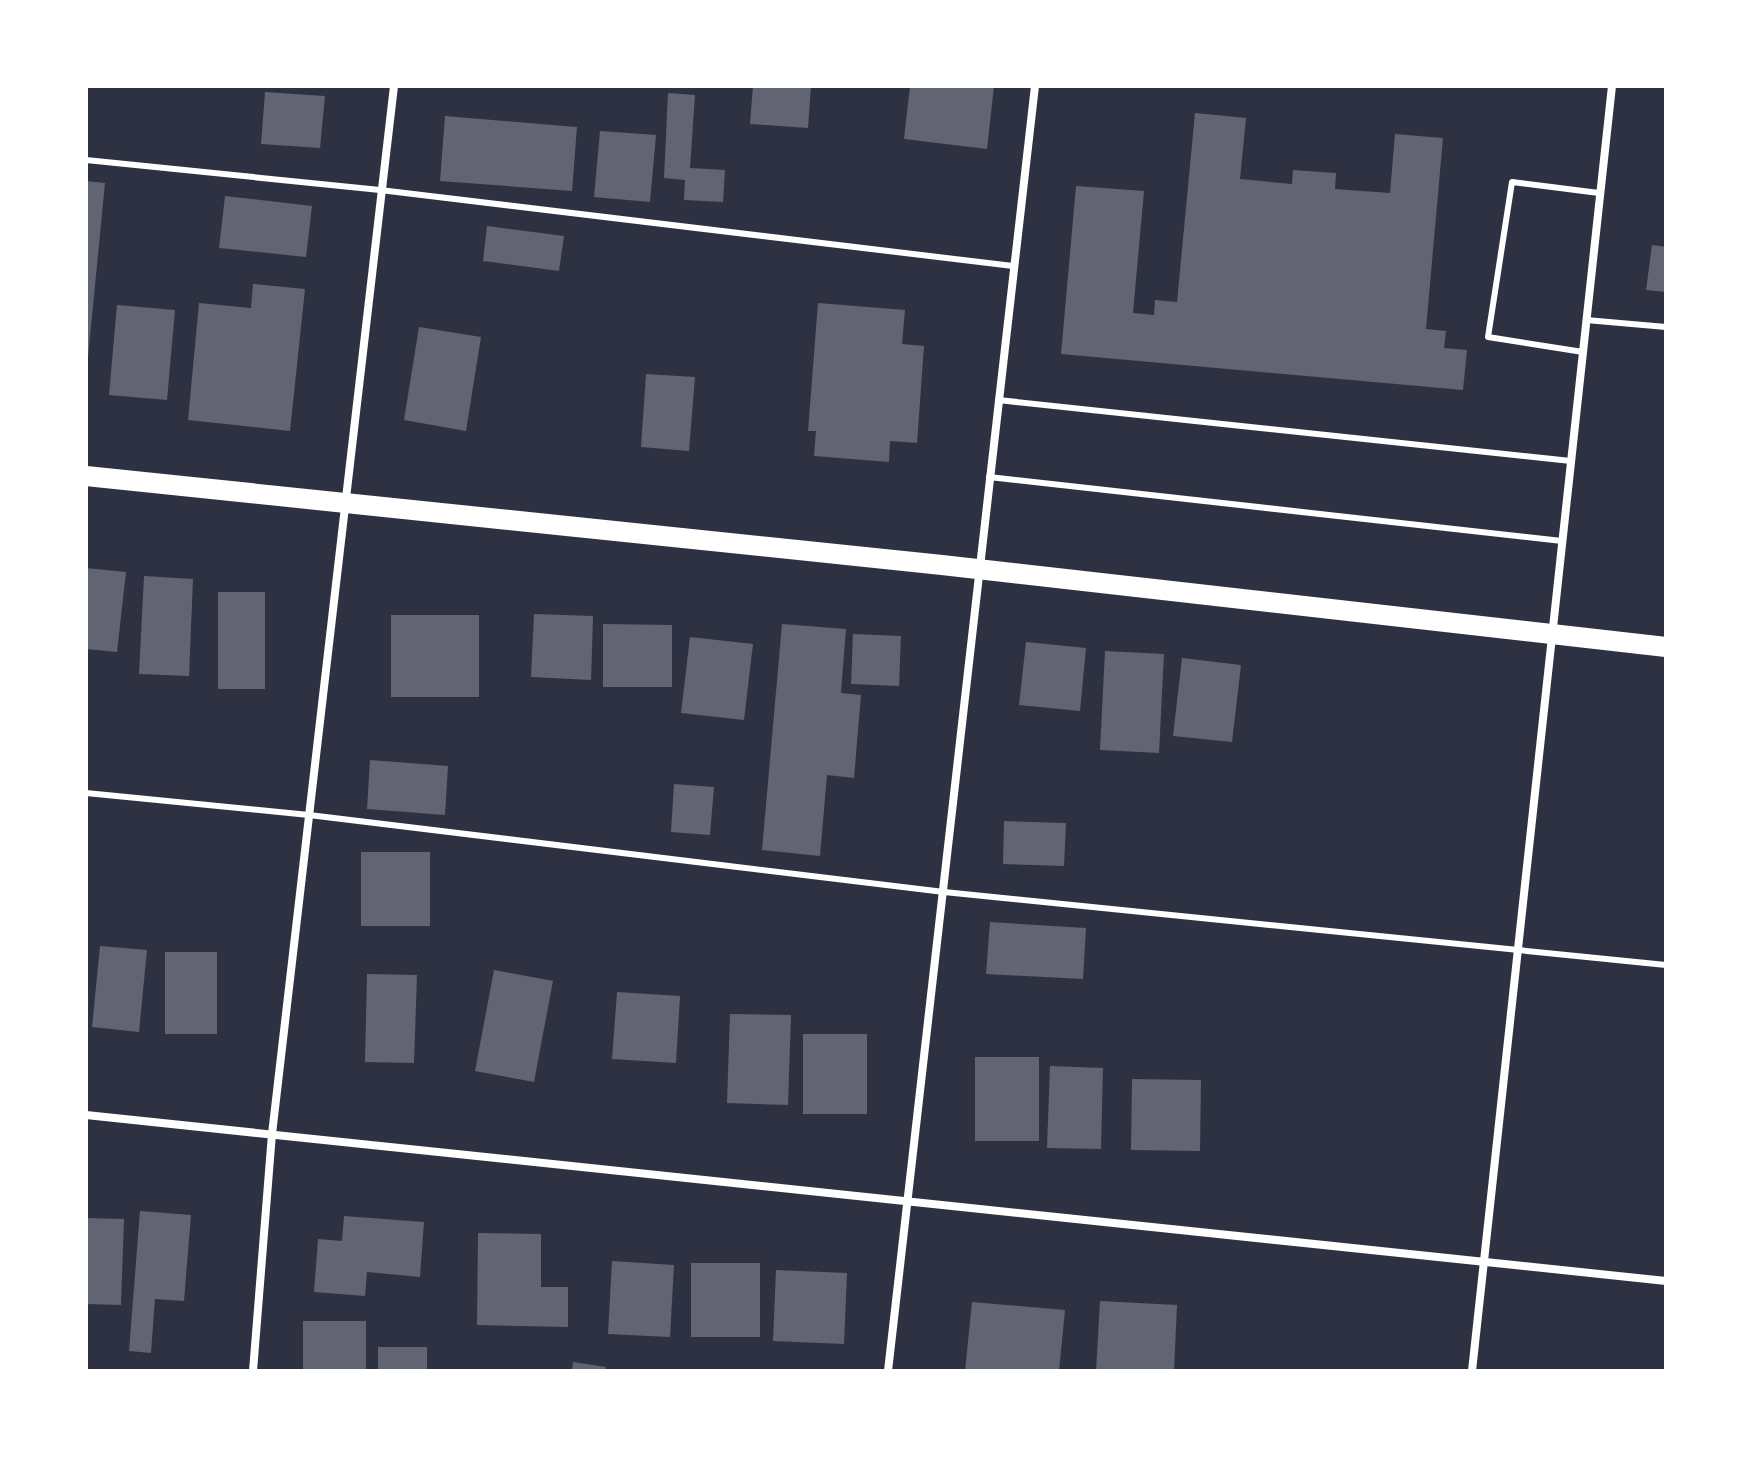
<svg xmlns="http://www.w3.org/2000/svg" width="1752" height="1457" viewBox="0 0 1752 1457" font-family="Overpass,sans-serif">
  <rect width="100%" height="100%" fill="#2d3142"/>
  <g fill="#626471">
    <polygon points="753,86 811,86 808,128 750,124"/>
    <polygon points="910,86 994,86 987,149 904,139"/>
    <polygon points="265,92 325,96 320,148 261,144"/>
    <polygon points="668,93 695,95 690,168 725,170 723,202 684,200 685,180 664,178"/>
    <polygon points="1195,113 1246,118 1240,179 1292,184 1293,170 1336,173 1335,189 1390,193 1395,134 1443,138 1426,329 1446,331 1444,348 1467,350 1463,390 1061,354 1076,186 1144,191 1133,313 1154,315 1155,300 1177,302"/>
    <polygon points="445,116 577,127 572,191 440,181"/>
    <polygon points="600,131 656,135 650,202 594,197"/>
    <polygon points="86,181 105,183 88,357 86,357"/>
    <polygon points="225,196 312,206 306,257 219,248"/>
    <polygon points="487,226 564,236 559,271 483,261"/>
    <polygon points="1652,245 1666,247 1666,292 1646,290"/>
    <polygon points="253,284 305,289 290,431 188,420 199,303 251,308"/>
    <polygon points="818,303 905,310 902,344 924,346 917,443 890,441 889,462 814,456 816,431 808,431"/>
    <polygon points="117,305 175,310 167,400 109,395"/>
    <polygon points="419,327 481,337 466,431 404,420"/>
    <polygon points="646,374 695,377 689,451 641,447"/>
    <polygon points="86,568 126,572 117,652 86,649"/>
    <polygon points="144,576 193,579 189,676 139,674"/>
    <rect x="218" y="592" width="47" height="97"/>
    <polygon points="534,614 593,616 591,680 531,677"/>
    <rect x="391" y="615" width="88" height="82"/>
    <polygon points="603,624 672,625 672,687 603,687"/>
    <polygon points="782,624 846,629 841,693 861,695 854,778 827,775 820,856 762,850"/>
    <polygon points="853,634 901,636 899,686 851,684"/>
    <polygon points="690,637 753,644 744,720 681,713"/>
    <polygon points="1026,642 1086,648 1080,711 1019,705"/>
    <polygon points="1105,651 1164,654 1159,753 1100,750"/>
    <polygon points="1182,658 1241,665 1232,742 1173,736"/>
    <polygon points="370,760 448,766 445,815 367,809"/>
    <polygon points="674,784 714,787 710,835 671,832"/>
    <polygon points="1004,821 1066,823 1064,866 1003,864"/>
    <rect x="361" y="852" width="69" height="74"/>
    <polygon points="990,922 1086,928 1083,979 986,974"/>
    <polygon points="100,946 147,950 139,1032 92,1027"/>
    <rect x="165" y="952" width="52" height="82"/>
    <polygon points="494,970 553,981 534,1082 475,1071"/>
    <polygon points="367,974 417,975 414,1063 365,1062"/>
    <polygon points="617,992 680,996 676,1063 612,1059"/>
    <polygon points="730,1014 791,1015 788,1105 727,1103"/>
    <rect x="803" y="1034" width="64" height="80"/>
    <rect x="975" y="1057" width="64" height="84"/>
    <polygon points="1050,1066 1103,1068 1101,1149 1047,1148"/>
    <polygon points="1132,1079 1201,1080 1200,1151 1131,1150"/>
    <polygon points="140,1211 191,1215 184,1301 155,1299 151,1353 129,1351"/>
    <polygon points="344,1216 424,1222 420,1277 367,1272 365,1296 314,1292 318,1239 342,1241"/>
    <polygon points="86,1218 124,1219 121,1305 86,1304"/>
    <polygon points="478,1233 541,1234 541,1287 568,1287 568,1327 477,1325"/>
    <polygon points="612,1261 674,1265 670,1337 608,1334"/>
    <rect x="691" y="1263" width="69" height="74"/>
    <polygon points="776,1270 847,1273 844,1344 773,1341"/>
    <polygon points="1100,1301 1177,1305 1174,1371 1096,1371"/>
    <polygon points="972,1302 1065,1310 1059,1371 965,1371"/>
    <rect x="303" y="1321" width="63" height="49"/>
    <rect x="378" y="1347" width="49" height="24"/>
    <polygon points="573,1362 606,1367 605,1371 572,1371"/>
  </g>
  <g fill="none" stroke-linecap="round" stroke-linejoin="round">
    <g stroke="#fff" stroke-width="6">
      <polyline points="86,160 380,190 1013,266"/>
      <polyline points="1586,320 1666,327"/>
      <polyline points="1583,352 1488,337 1512,182 1599,193"/>
      <polyline points="998,400 1571,461"/>
      <polyline points="989,477 1562,541"/>
      <polyline points="86,793 309,815 944,892 1666,965"/>
    </g>
    <g stroke="#fff" stroke-width="8">
      <polyline points="86,1115 1666,1281"/>
      <polyline points="253,1371 272,1134 394,86"/>
      <polyline points="888,1371 1035,86"/>
      <polyline points="1472,1371 1612,86"/>
    </g>
    <polyline stroke="#fff" stroke-width="20" points="86,476 942,565 1666,647"/>
  </g>
  <rect width="1752" height="1457" fill="none" stroke="#ffffff" stroke-width="176"/>
</svg>
